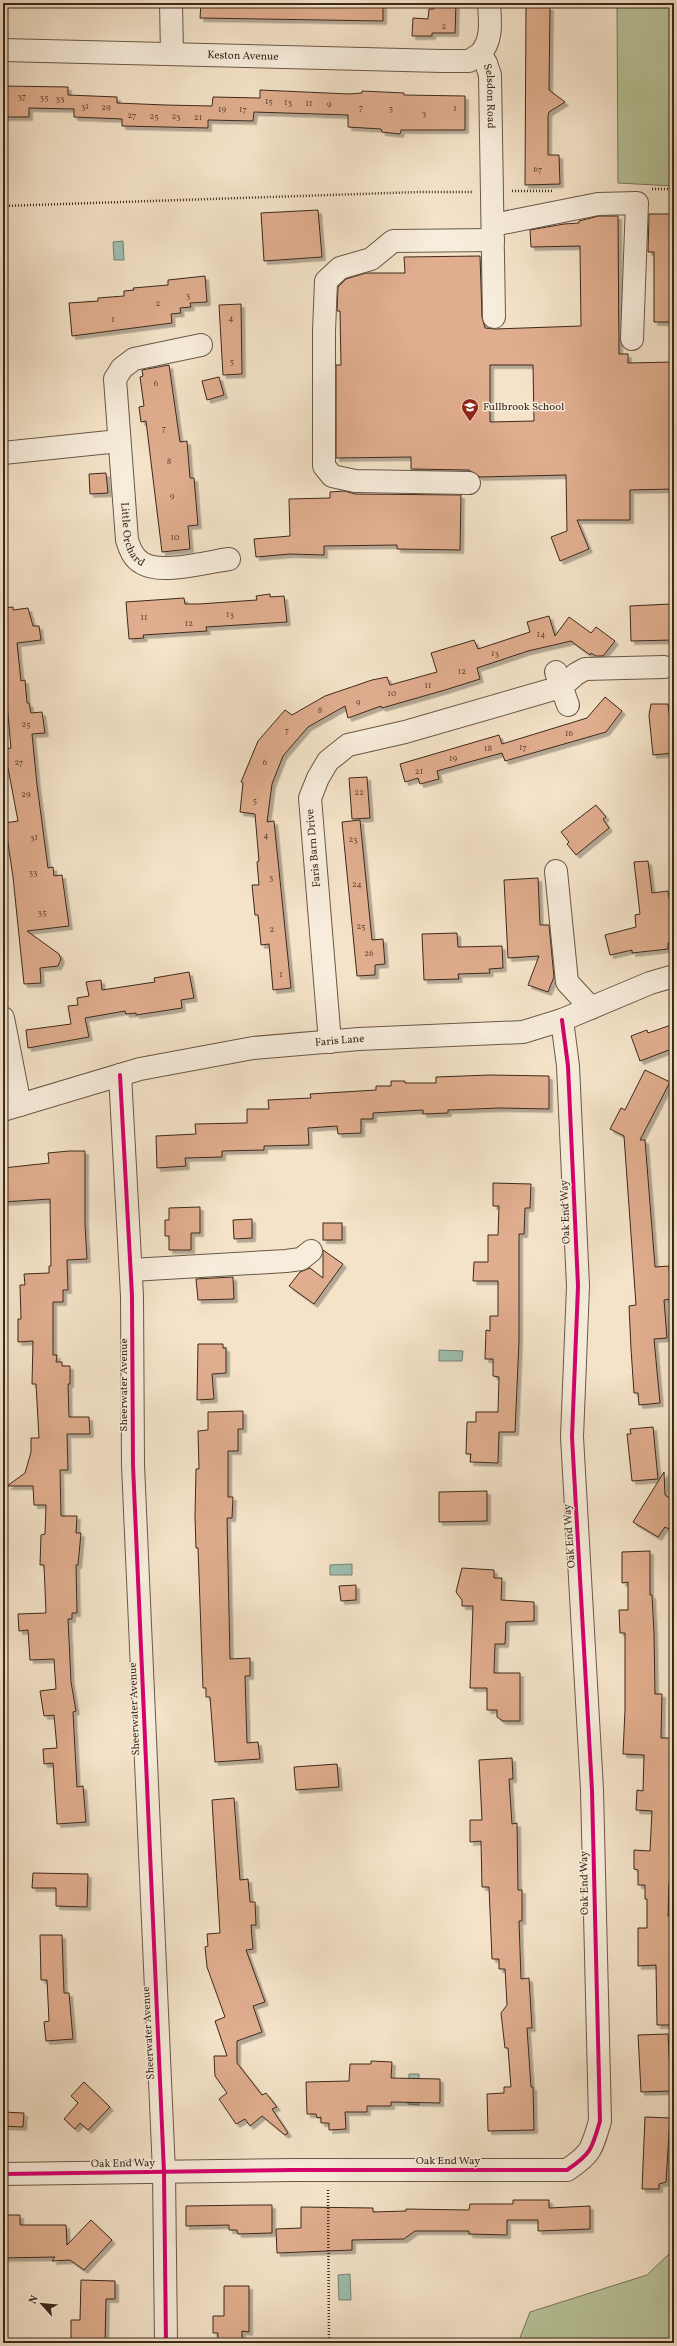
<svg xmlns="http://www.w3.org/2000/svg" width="677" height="2346" viewBox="0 0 677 2346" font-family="Vollkorn,serif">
  <defs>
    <filter id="shadow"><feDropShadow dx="3.5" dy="3.5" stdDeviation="0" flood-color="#0004"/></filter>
  </defs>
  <rect width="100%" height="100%" fill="#f4e3c9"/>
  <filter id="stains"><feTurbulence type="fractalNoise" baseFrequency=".005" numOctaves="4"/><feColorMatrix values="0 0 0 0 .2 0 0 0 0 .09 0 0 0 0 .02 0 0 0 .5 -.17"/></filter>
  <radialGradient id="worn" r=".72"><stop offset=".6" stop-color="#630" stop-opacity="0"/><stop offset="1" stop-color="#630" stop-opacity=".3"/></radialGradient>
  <g fill="#b8c499" stroke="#7a765a">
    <polygon points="617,3 674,3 674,186 618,183"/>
    <polygon points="674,2249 674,2343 518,2343 530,2312 647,2275"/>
  </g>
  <g fill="#9dbfb0" stroke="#768374">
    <polygon points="123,241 124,260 114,260 113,242"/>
    <polygon points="439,1350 463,1351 462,1361 439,1361"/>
    <polygon points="352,1564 352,1575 330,1575 330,1565"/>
    <polygon points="409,2074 419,2074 419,2105 408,2104"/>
    <polygon points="350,2274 351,2300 339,2300 338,2275"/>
  </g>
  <g fill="#e0ad8e" stroke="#3c291b" fill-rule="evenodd" filter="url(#shadow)">
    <polygon points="201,3 383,3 383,21 200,18"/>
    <polygon points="434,3 456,3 455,33 432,33 432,36 412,36 413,18 428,19 429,9 434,9"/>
    <polygon points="526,7 550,7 549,90 565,102 549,112 548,116 548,155 559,155 560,184 525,185"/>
    <polygon points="3,86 68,87 68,95 117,97 117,103 165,105 212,106 213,97 260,98 260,90 349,94 362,93 362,91 404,93 404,95 465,96 465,130 401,130 400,134 382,132 381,129 348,127 348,115 254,112 253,121 208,120 208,128 122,126 122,119 74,117 74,109 29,108 29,117 3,117"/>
    <polygon points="318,210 322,257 264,261 261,213"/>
    <polygon points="649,214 674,214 674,322 654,322 654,252 648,252"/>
    <path d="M599 216H618L619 354H628V363L674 362V489L630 490V520H577L589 549 560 561 551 537 567 531 566 475 480 477 469 470 411 469V457L336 458V365H341L340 311H337L338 287 346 279 366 273H405L404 257 480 256 482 317 485 328 495 329 581 326 580 246 531 247 530 230 564 224 579 223V221ZM490 365H533L534 421 490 422Z"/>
    <polygon points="205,276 207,302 190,303 191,307 180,308 181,313 171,314 172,323 72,336 69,303 98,301 98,298 124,296 124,291 134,290 133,288 168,285 168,280"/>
    <polygon points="241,304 242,374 223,375 219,305"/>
    <polygon points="169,365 180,442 187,441 190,478 194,478 198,525 188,526 190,549 162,552 146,421 141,422 139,407 144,406 140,377 143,376 142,370"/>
    <polygon points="219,377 224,395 207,400 202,381"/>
    <polygon points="106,473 108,493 90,494 89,474"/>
    <polygon points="344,491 355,494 461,495 460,550 397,549 397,545 324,546 324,555 290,554 256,557 254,539 290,536 289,499 330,498 330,492"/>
    <polygon points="270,594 270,597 284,596 287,622 206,627 207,631 143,635 144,638 129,639 126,602 184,598 185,604 199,604 257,600 256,596"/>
    <polygon points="670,604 671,615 674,615 674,640 631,641 630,606"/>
    <polygon points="13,607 13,610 28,608 33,626 39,626 41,640 17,643 21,681 25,680 27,703 29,703 31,713 42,712 45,733 32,734 37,785 48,868 53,867 54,876 62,875 69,926 27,931 59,954 61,959 58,966 40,968 41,983 24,984 13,877 5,823 18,821 8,768 3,764 3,759 6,758 5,749 11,748 7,703 3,704 3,608"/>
    <polygon points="549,616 555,636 569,617 591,633 596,627 615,641 603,656 596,656 591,653 590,655 571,641 528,651 477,668 480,679 445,690 382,708 381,706 348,718 345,706 308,727 283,756 272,784 267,822 274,821 291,988 273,990 269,944 261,945 258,915 255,915 252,885 259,885 257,862 259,861 255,814 240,812 243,783 241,782 258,741 285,710 292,715 325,696 372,680 387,677 390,685 437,672 431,653 474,640 478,649 530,632 527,622"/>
    <polygon points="605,697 622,711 606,732 505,761 502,753 469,762 437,771 439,779 420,784 418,778 405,782 400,764 499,735 502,744 587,718"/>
    <polygon points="651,704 668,704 669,713 674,713 674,753 653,755 649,715"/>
    <polygon points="367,777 370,818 352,819 349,778"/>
    <polygon points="596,805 606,817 603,819 609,828 576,855 567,844 569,842 561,832"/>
    <polygon points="360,820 372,940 383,939 385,964 375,965 375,975 357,976 342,822"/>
    <polygon points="648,861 652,893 668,891 669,899 672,900 674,916 671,917 674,942 668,943 668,949 632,953 632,950 610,955 605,935 636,927 635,915 640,914 634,862"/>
    <polygon points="538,878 540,925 549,925 554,977 548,992 528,985 539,956 508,958 504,880"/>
    <polygon points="457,933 458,947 502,946 503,968 489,969 490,973 458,974 459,979 424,980 422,934"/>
    <polygon points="189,972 194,998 181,1000 182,1008 136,1015 136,1013 126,1014 125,1011 85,1018 89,1037 28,1048 26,1030 71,1024 68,1006 78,1005 77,998 89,996 86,982 101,980 102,990 155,982 154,978"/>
    <polygon points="674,1024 674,1048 640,1061 631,1036 647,1030 648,1033"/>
    <polygon points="645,1070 670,1082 640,1140 645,1140 655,1267 669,1266 671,1299 664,1300 667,1338 654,1339 660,1403 639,1405 638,1393 634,1393 631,1349 629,1306 636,1305 624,1136 610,1129 621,1108 625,1110"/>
    <polygon points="490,1075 549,1076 549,1109 500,1108 448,1110 448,1113 423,1114 423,1110 373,1113 373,1119 361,1119 361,1133 338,1134 337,1126 308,1128 309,1145 264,1146 264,1150 222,1151 222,1157 185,1158 186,1166 157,1168 156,1136 196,1134 195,1124 247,1123 247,1109 269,1109 268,1100 311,1098 310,1094 376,1090 376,1086 391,1086 391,1081 405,1081 405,1083 436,1083 436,1077"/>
    <polygon points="69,1151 85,1151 85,1225 87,1259 67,1260 68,1290 63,1290 63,1302 53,1302 53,1355 57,1355 56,1362 62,1362 62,1366 70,1366 70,1384 68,1384 69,1417 89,1417 90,1434 67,1434 68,1470 60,1470 61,1516 77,1516 76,1533 81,1533 78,1565 76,1565 77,1613 72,1613 72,1619 68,1619 71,1682 76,1711 73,1712 77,1787 83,1786 86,1822 57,1824 53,1763 44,1764 43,1749 57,1748 54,1715 44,1716 40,1691 56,1689 54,1659 30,1660 28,1630 19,1631 18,1614 46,1613 44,1565 40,1565 41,1535 45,1534 46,1505 34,1505 33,1486 7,1486 25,1473 31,1452 31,1438 39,1438 36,1384 32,1384 33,1341 18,1342 18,1319 21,1319 20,1285 25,1285 24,1274 49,1273 49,1266 51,1266 50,1199 3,1202 3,1168 49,1163 48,1153"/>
    <polygon points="493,1183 531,1184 530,1208 525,1208 524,1234 519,1234 519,1341 515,1432 499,1432 498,1463 470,1462 471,1454 466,1454 467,1422 476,1422 476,1412 498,1412 499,1377 493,1376 493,1359 485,1359 486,1330 490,1331 490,1316 498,1316 498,1281 473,1281 474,1262 488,1262 488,1235 498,1235 499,1206 493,1206"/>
    <polygon points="200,1207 200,1233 191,1233 191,1250 169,1250 169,1236 165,1236 165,1220 169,1220 169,1208"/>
    <polygon points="252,1219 252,1238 234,1239 233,1220"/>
    <rect x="323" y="1223" width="19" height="17"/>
    <polygon points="323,1250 343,1264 314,1304 289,1286 300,1272 310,1268 323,1278"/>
    <polygon points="233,1277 234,1299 198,1300 196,1279"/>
    <polygon points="198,1344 223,1344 223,1348 226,1348 226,1373 212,1374 214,1399 197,1400"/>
    <polygon points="243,1411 243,1429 238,1429 238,1451 228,1451 228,1497 233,1497 232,1518 227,1518 230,1659 250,1658 250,1676 245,1676 247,1743 258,1742 260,1759 215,1762 210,1697 206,1697 206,1688 203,1688 198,1548 196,1548 195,1517 196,1469 199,1469 198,1431 208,1430 208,1412"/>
    <polygon points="653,1427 658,1479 632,1481 627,1434 631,1434 630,1429"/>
    <polygon points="664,1472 665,1495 674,1501 674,1520 669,1529 665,1527 658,1537 633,1522"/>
    <polygon points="487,1491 487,1521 439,1522 439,1492"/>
    <polygon points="650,1551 650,1595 652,1595 654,1633 655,1694 662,1694 661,1738 672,1738 670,1769 674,1769 674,1837 671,1866 674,1867 674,1883 669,1883 668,1916 674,1916 674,2025 657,2025 656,1965 638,1966 638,1928 647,1928 647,1899 645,1899 645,1885 638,1885 638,1870 634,1869 634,1850 650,1851 652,1811 636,1810 637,1790 643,1791 644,1755 623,1754 625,1710 625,1633 620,1633 619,1610 628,1610 628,1582 622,1583 622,1552"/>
    <polygon points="462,1568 494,1570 494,1578 502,1578 501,1600 534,1602 534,1621 506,1622 505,1644 495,1644 494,1673 520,1673 520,1721 503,1721 497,1717 497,1710 487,1710 487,1688 470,1688 473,1606 462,1606 462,1600 456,1592"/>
    <polygon points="356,1585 356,1600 341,1601 339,1586"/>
    <polygon points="512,1758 513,1779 509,1779 512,1824 517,1823 518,1890 522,1890 522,1921 519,1921 521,1979 529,1978 532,2028 527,2028 531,2087 533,2087 534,2130 488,2131 487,2094 504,2093 504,2087 511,2087 508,2048 505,2048 501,2013 507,2005 505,1969 499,1969 499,1959 492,1959 489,1887 482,1887 481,1841 470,1842 470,1820 482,1820 479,1760"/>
    <polygon points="337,1764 339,1787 296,1790 294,1767"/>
    <polygon points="234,1798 240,1880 248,1879 250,1902 255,1902 256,1925 251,1925 253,1949 246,1950 265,2002 253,2006 262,2032 237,2041 237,2063 262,2095 266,2093 277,2107 272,2109 288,2133 285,2135 262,2116 250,2126 245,2119 236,2124 219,2099 227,2093 215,2076 214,2056 227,2056 215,2021 225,2017 207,1967 205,1947 208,1946 207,1934 220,1933 212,1800"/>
    <polygon points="33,1873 88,1874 87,1907 56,1906 56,1888 32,1888"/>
    <polygon points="40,1935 62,1935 64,1993 69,1993 73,2039 46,2041 44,2022 49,2021 47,1980 41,1980"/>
    <polygon points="668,2034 671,2091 641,2092 638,2035"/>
    <polygon points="371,2061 392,2062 391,2078 440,2079 440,2103 391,2102 391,2106 367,2106 367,2112 345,2112 346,2129 329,2130 329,2123 321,2123 321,2117 317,2118 316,2114 307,2114 306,2082 349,2081 350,2064 371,2064"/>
    <polygon points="84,2082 110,2107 88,2130 80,2123 75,2129 64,2119 78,2103 71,2096"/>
    <polygon points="3,2112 24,2113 23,2127 3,2126"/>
    <polygon points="645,2117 670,2118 666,2182 659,2184 659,2189 642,2189"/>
    <polygon points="513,2200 549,2200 549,2208 590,2206 590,2229 538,2231 538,2220 507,2220 507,2235 469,2234 469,2231 415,2231 404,2239 352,2240 352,2250 277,2253 276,2229 301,2228 301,2207 373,2208 373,2212 406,2211 406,2209 469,2210 470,2204 513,2204"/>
    <polygon points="253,2205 272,2205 272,2233 238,2234 237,2230 229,2230 229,2225 186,2226 186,2206"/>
    <polygon points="3,2215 20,2215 20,2225 66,2225 67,2245 91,2220 112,2240 84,2270 70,2260 52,2261 55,2257 3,2258"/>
    <polygon points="81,2280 115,2281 115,2299 106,2299 105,2343 71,2343 71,2320 80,2320"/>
    <polygon points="224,2286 249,2286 249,2332 242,2331 242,2341 218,2341 218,2333 213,2333 213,2316 224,2316"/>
  </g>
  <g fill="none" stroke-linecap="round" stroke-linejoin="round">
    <defs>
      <g id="minor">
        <polyline points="171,3 172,53"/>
        <path id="s1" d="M489 3C490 21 493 40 480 54L486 63 490 75 494 317"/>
        <path id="s2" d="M3 50 442 61H469L480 54"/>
        <polyline points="493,225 598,204 637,203 632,339"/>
        <path id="s3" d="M201 345 134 359 122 368 115 379 127 540C130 549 133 558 142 563 160 575 207 562 229 559"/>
        <polyline points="3,453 119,441"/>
        <polyline points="469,483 355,481 332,476 324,466 324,331 326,281 340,268 371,259 393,241 493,240"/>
        <polyline points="556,672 568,705"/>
        <polyline points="556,871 567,982 591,1008"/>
        <polyline points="3,1018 20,1105"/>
        <polyline points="330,1042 310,798 318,778 328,761 348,745 405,732 561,687 576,674 585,669 664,667"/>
        <polyline points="120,1075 132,1296 133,1465 164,2172 166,2343"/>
        <path id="s4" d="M3 1110 140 1069 253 1048 359 1039 523 1032 562 1020 650 983 674 976"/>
        <polyline points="131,1270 286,1261 301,1259 311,1251"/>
        <path d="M3 2174 292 2170H567C591 2154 592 2149 600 2121L592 1790 572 1437 578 1286 568 1066 562 1020"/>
      </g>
    </defs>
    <use href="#minor" stroke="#6a5846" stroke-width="24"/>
    <g stroke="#3c291b" stroke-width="2.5" stroke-dasharray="1 2" stroke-linecap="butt">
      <polyline points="652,189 674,189"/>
      <polyline points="512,191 553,191"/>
      <polyline points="3,206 419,192 472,192"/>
      <polyline points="328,2190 329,2343"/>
    </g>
    <use href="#minor" stroke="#f8eddc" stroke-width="22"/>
    <defs>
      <g id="cycleway">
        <polyline points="120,1075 132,1296 133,1465 164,2172 166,2343"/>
        <path d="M3 2174 292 2170H567C591 2154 592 2149 600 2121L592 1790 572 1437 578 1286 568 1066 562 1020"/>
      </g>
    </defs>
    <use href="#cycleway" stroke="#f8eddc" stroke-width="6"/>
    <use href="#cycleway" stroke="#d6006c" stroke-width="4"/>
  </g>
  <defs>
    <symbol id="school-pin" viewBox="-11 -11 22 30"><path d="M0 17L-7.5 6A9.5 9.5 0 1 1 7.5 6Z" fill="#8f2418" stroke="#f8eddc"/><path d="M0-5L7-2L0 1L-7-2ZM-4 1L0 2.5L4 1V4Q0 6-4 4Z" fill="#fff"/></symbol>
  </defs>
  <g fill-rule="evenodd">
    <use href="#school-pin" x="460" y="397" width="20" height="27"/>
  </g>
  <g text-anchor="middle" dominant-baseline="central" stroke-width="3" stroke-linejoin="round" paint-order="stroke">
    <g font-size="9" fill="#654a38">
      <text x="444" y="26">2</text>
      <text x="22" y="96">37</text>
      <text x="44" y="97">35</text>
      <text x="60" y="98">33</text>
      <text x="269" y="101">15</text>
      <text x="288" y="102">13</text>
      <text x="309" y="103">11</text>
      <text x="329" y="104">9</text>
      <text x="85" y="106">31</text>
      <text x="106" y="107">29</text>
      <text x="361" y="107">7</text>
      <text x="391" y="108">5</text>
      <text x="455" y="108">1</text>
      <text x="222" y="109">19</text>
      <text x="243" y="109">17</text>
      <text x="424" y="113">3</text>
      <text x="132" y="115">27</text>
      <text x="154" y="116">25</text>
      <text x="176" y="116">23</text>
      <text x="198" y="117">21</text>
      <text x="538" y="169">67</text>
      <text x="188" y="295">3</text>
      <text x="158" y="303">2</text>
      <text x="231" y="318">4</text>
      <text x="113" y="319">1</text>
      <text x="232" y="361">5</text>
      <text x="156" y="383">6</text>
      <text x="164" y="428">7</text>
      <text x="169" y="461">8</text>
      <text x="172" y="496">9</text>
      <text x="175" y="537">10</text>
      <text x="230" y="614">13</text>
      <text x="144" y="617">11</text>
      <text x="189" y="623">12</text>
      <text x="541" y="634">14</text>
      <text x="495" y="653">13</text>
      <text x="462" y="671">12</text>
      <text x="428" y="685">11</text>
      <text x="392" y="693">10</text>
      <text x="358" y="702">9</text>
      <text x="320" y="710">8</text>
      <text x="26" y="724">25</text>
      <text x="287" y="730">7</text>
      <text x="569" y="733">16</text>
      <text x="523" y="747">17</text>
      <text x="488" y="748">18</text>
      <text x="453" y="758">19</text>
      <text x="19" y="762">27</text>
      <text x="265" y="762">6</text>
      <text x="419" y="771">21</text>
      <text x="359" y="792">22</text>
      <text x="26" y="794">29</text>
      <text x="255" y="800">5</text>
      <text x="266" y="835">4</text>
      <text x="34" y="837">31</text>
      <text x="353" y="839">23</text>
      <text x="33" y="872">33</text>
      <text x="271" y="877">3</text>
      <text x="357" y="884">24</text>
      <text x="42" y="912">35</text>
      <text x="361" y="926">25</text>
      <text x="272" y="929">2</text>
      <text x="369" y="953">26</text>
      <text x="281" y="974">1</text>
    </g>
    <g font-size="11" fill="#3c291b" stroke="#f8eddc">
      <text stroke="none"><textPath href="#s2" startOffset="240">Keston Avenue</textPath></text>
      <text stroke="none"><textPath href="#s1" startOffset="98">Selsdon Road</textPath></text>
      <text stroke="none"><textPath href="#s3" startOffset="254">Little Orchard</textPath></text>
      <text transform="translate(314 848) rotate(-95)">Faris Barn Drive</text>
      <text stroke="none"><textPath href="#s4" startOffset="345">Faris Lane</textPath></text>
      <text transform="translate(566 1212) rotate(-92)">Oak End Way</text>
      <text transform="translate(124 1385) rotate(-90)">Sheerwater Avenue</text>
      <text transform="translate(570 1536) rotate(-94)">Oak End Way</text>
      <text transform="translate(135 1709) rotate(-92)">Sheerwater Avenue</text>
      <text transform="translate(585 1883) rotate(-91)">Oak End Way</text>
      <text transform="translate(149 2033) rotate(-93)">Sheerwater Avenue</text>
      <text x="448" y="2161">Oak End Way</text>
      <text transform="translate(123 2164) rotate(-1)">Oak End Way</text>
    </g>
    <g font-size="11" fill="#3c291b" stroke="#f8eddc" text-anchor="start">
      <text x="483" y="407">Fullbrook School</text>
    </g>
  </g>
  <rect width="677" height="2346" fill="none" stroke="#f4e3c9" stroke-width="16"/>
  <rect x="4" y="4" width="669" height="2338" fill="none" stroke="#3c291b" stroke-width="2"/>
  <rect x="8" y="8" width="661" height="2330" fill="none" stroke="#3c291b"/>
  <g transform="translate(42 2304) rotate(297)" stroke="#f8eddc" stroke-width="3" paint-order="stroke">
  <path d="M0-3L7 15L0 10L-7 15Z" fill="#3c291b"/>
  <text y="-6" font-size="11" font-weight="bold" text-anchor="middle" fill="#3c291b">N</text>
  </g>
  <rect width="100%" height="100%" filter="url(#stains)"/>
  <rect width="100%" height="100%" fill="url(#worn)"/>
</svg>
